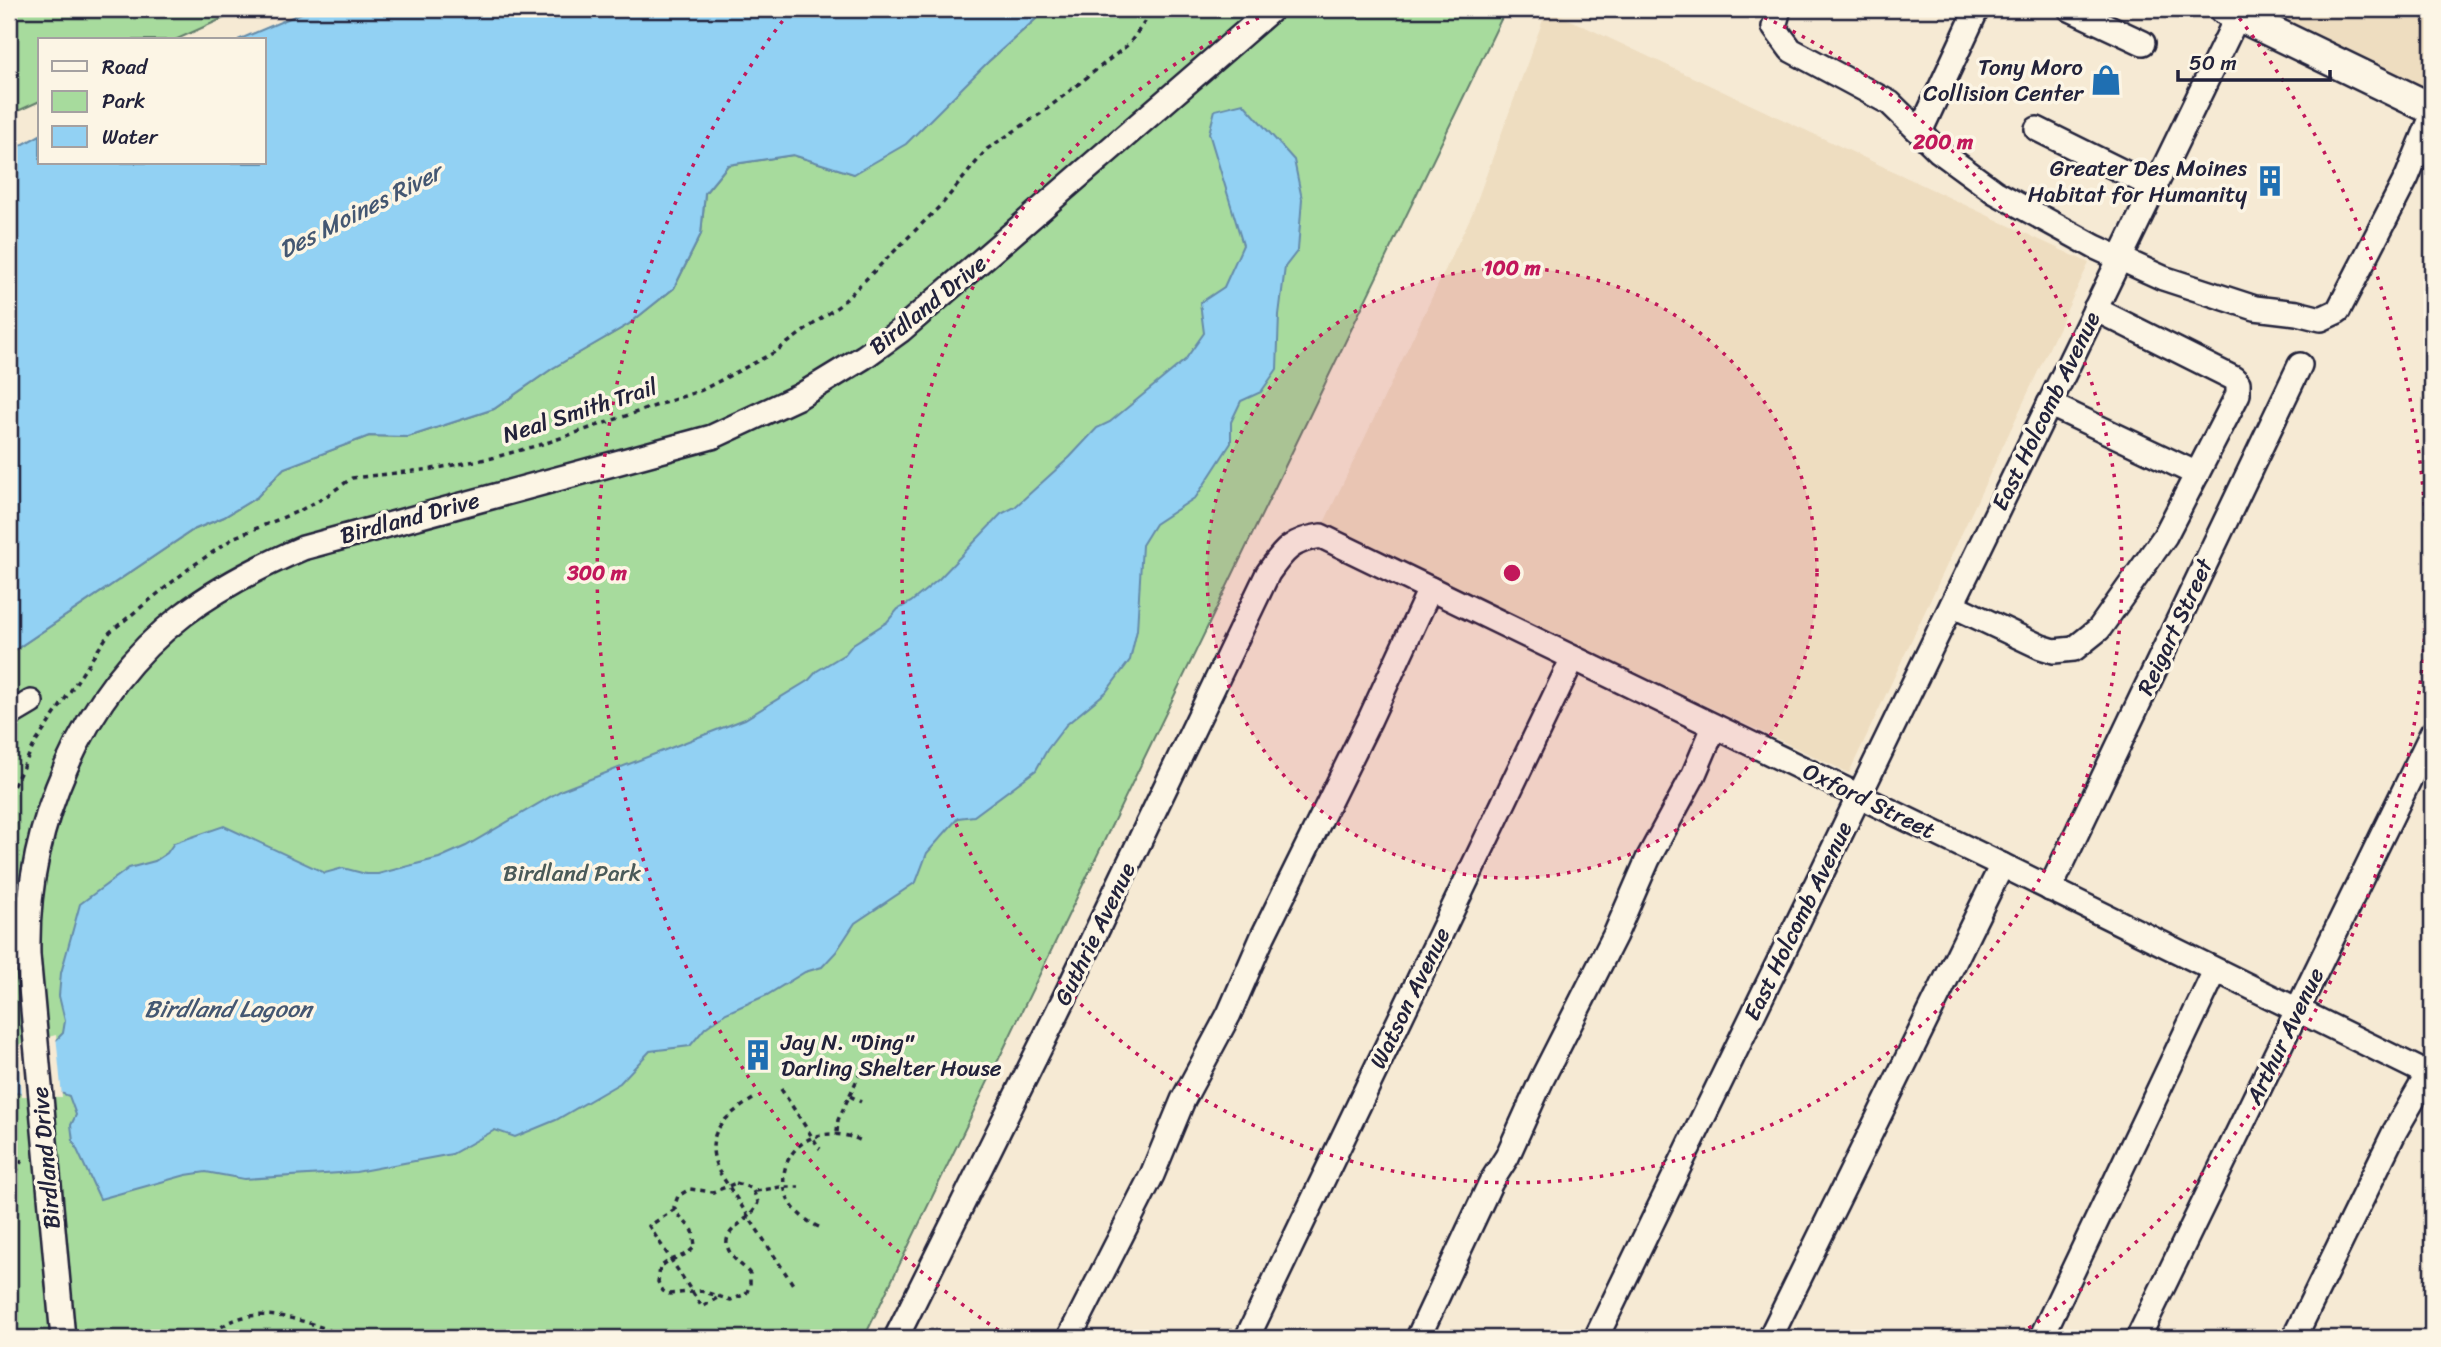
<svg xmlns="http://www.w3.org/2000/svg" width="2441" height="1347" viewBox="0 0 2441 1347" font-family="Sriracha,sans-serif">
  <rect width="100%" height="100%" fill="#f6ead4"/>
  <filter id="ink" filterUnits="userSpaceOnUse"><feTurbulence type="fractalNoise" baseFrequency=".0143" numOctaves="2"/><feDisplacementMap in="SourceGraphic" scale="14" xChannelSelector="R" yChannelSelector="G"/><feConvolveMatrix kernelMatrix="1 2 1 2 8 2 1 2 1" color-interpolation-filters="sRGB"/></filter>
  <g filter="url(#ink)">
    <g fill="#eeddc0">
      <polygon points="1547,9 2089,263 1849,773 1323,525 1472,214"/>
      <polygon points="2241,9 2432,9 2432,109"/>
    </g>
    <g fill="#a7db9d" stroke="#647e6c" stroke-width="2">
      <polygon points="9,9 244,9 175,40 40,40 40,101 9,115"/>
      <polygon points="1047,9 1506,9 864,1338 9,1338 9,654 193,530 224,517 257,497 284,468 369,436 408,437 494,409 553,368 629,324 674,288 701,234 705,193 728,165 793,155 854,174 989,61"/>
    </g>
    <g fill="#92d1f3" stroke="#658ba9" stroke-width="2">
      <polygon points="311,9 1047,9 989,61 906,144 854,174 793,155 728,165 705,193 701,234 674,288 629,324 553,368 494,409 408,437 369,436 284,468 257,497 224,517 193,530 9,654 9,152 40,135 40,163 264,163 264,40 238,40"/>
      <path d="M1243 103 1294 160 1302 199 1298 250 1285 267 1279 315 1277 369 1261 392 1241 401 1231 422V443L1196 497 1155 524 1142 545 1137 630 1130 660 1106 692 1066 725 1047 750 1036 770 974 816 958 818 927 853 916 882 855 923 836 952 822 967 805 972 767 995 726 1013 705 1028 690 1046 650 1051 620 1083 556 1120 515 1137 495 1130 452 1154 356 1172 244 1179 206 1172 186 1175 100 1199 73 1141 71 1125 76 1115 69 1096C53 1089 26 1091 9 1095V1049L56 1040 63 1033 65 1021 59 996 61 973 80 904 129 868 155 861 167 853 174 843 224 826 325 873 343 868 366 874H378L439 858 466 846 562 790 745 719 809 680 817 671 845 654 853 644 887 622 898 609 911 602 939 579 1001 514 1015 507 1070 457 1097 428 1110 422 1185 360 1204 333 1200 303 1224 287 1243 245 1209 133 1215 110Z"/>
    </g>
    <polygon fill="#f6ead4" points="56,1035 62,1097 21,1096 17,1045"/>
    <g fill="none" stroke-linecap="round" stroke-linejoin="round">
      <defs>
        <g id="minor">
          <polyline points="1779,9 1774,27 1791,50 1890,103 1939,151 1995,192 2095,247 2163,278 2255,308 2297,313 2321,319 2338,311 2407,177 2432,116"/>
          <polyline points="2070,9 2143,43"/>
          <polyline points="2037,129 2154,187"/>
          <polyline points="1920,132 1977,9"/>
          <polyline points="2049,404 2197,474"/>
          <polyline points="1952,605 2041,647 2054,651 2074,649 2099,629 2165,536 2238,394 2238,383 2233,378 2095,309"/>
          <polyline points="9,715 31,702"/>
          <polyline points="2050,889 2300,365"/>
          <path d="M63 1338 28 955C25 828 81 693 183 615 221 586 261 566 303 548L712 437 800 396 864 357 900 331 1272 9"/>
          <path d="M896 1338 1063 1001 1268 573C1284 550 1292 540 1321 536L2002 865 2432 1076"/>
          <polyline points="1069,1338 1152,1175 1183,1100 1229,1014 1263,936 1370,719 1430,589"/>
          <polyline points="1247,1338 1573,658"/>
          <polyline points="1418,1338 1491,1182 1507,1157 1542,1079 1615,935 1648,859 1694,774 1714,727"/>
          <polyline points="1596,1338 2241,9"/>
          <polyline points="1770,1338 2002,865"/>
          <polyline points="2041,1338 2215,971"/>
          <polyline points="2138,1338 2432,733"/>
          <polyline points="2294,1338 2395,1131 2428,1074"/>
        </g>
        <polyline id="major" points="2225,9 2432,109"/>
      </defs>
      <use href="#minor" stroke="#22223b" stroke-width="28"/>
      <use href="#major" stroke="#22223b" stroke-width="35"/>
      <g stroke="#22223b" stroke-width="3.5" stroke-dasharray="5 5" stroke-linecap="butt">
        <polyline points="9,795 34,745 110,632 191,567 235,537 299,511 325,497 352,478 432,469 492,458 546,443 702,390 775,352 840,305 943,203 987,149 1043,112 1129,44 1154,9"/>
        <polyline points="781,1089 820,1149"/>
        <polyline points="850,1096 861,1102"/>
        <path d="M753 1099C724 1117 703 1133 718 1170L794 1286"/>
        <polyline points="837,1132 838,1120 862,1069 873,1075"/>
        <polyline points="9,1180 16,1173 24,1155"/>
        <path d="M736 1183 752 1188 758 1202C754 1222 714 1229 731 1254 736 1262 744 1266 750 1274V1285L746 1294 731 1300 701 1291 669 1294 663 1291 658 1282 660 1268C670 1256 686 1259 695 1246L693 1231 676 1212 674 1207 678 1196 690 1189 713 1192Z"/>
        <polyline points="756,1191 781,1187 799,1187"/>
        <polyline points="675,1209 649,1226 702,1307 719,1297"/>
        <path d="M819 1227C751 1196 790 1109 862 1141"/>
        <path d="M205 1338C216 1330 230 1320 244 1317 277 1310 318 1324 346 1338"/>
      </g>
      <use href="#minor" stroke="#fcf5e5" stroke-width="23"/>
      <use href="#major" stroke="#fcf5e5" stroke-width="30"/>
    </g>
  </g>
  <circle cx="1512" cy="573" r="305" fill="#c2185b" fill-opacity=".12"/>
  <g fill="none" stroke="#c2185b" stroke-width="3.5" stroke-dasharray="3.5 7">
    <circle cx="1512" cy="573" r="305"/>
    <path d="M1745 9A610 610 0 1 1 1279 9"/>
    <path d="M1007 1336A915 915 0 0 1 791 10M2233 10A915 915 0 0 1 2017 1336"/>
  </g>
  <defs>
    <symbol id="shop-bare" viewBox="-9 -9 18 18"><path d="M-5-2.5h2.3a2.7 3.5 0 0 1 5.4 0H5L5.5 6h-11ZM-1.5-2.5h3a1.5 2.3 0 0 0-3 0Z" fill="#1f6fb2" stroke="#fcf5e5" stroke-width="2.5" paint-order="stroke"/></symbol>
    <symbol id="building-bare" viewBox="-9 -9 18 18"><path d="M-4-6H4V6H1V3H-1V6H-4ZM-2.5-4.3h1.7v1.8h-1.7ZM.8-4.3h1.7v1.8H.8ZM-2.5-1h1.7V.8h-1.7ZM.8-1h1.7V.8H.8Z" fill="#1f6fb2" stroke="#fcf5e5" stroke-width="2.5" paint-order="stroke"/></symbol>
  </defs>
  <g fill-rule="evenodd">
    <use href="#shop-bare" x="2084" y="58" width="44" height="44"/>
    <use href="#building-bare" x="2248" y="159" width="44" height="44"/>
    <use href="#building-bare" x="736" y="1033" width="44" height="44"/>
  </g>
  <g text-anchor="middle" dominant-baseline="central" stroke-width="7" stroke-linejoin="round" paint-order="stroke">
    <g font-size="23" fill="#22223b" stroke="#fcf5e5" text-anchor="end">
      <text x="2083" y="67">Tony Moro<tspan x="2083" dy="26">Collision Center</tspan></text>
      <text x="2247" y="168">Greater Des Moines<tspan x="2247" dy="26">Habitat for Humanity</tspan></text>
      <text x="781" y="1042" text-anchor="start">Jay N. "Ding"<tspan x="781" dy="26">Darling Shelter House</tspan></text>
    </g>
    <g font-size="23" fill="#22223b" stroke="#fcf5e5">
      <text transform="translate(928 305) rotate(-39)">Birdland Drive</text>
      <text transform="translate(580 411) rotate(-18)">Neal Smith Trail</text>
      <text transform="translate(2046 411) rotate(-64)">East Holcomb Avenue</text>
      <text transform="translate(410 518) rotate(-15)">Birdland Drive</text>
      <text transform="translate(2175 627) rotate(-65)">Reigart Street</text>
      <text transform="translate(1869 801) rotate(26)">Oxford Street</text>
      <text transform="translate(1798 921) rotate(-64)">East Holcomb Avenue</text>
      <text transform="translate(1095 934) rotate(-64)">Guthrie Avenue</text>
      <text transform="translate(1410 998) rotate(-64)">Watson Avenue</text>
      <text transform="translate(2285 1036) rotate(-64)">Arthur Avenue</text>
      <text transform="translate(46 1158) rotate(-95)">Birdland Drive</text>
    </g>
    <g font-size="23" fill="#4a5a58" stroke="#fcf5e5">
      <text x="572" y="873">Birdland Park</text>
    </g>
    <g font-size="24" font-style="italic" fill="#445772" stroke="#fcf5e5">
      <text transform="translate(360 211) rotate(-27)">Des Moines River</text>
      <text x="228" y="1009">Birdland Lagoon</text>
    </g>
  </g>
  <circle cx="1512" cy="573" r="10" fill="#c2185b" stroke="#fcf5e5" stroke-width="3.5"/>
  <g font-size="21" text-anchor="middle" font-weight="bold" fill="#c2185b" stroke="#fcf5e5" stroke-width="7" stroke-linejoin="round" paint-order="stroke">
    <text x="1943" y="149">200 m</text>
    <text x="1512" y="275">100 m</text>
    <text x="597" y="580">300 m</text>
  </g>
  <rect width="2441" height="1347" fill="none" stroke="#fcf5e5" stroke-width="35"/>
  <rect x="18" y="18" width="2406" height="1312" fill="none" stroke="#22223b" stroke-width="2.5" filter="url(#ink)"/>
  <rect x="38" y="38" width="228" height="126" fill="#fcf5e5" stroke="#a5a1a1" stroke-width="2"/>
  <rect x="52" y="61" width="35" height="10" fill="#fcf5e5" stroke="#a5a1a1" stroke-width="2"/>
  <text x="102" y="74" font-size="21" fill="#22223b">Road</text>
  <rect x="52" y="91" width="35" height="21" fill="#a7db9d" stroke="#a5a1a1" stroke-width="2"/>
  <text x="102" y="108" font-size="21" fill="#22223b">Park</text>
  <rect x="52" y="126" width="35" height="21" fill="#92d1f3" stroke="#a5a1a1" stroke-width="2"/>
  <text x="102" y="144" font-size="21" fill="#22223b">Water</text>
  <path d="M2178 70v10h152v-10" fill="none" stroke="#22223b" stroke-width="3.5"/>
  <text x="2189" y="70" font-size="21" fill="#22223b" stroke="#fcf5e5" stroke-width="5" paint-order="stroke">50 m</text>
</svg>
